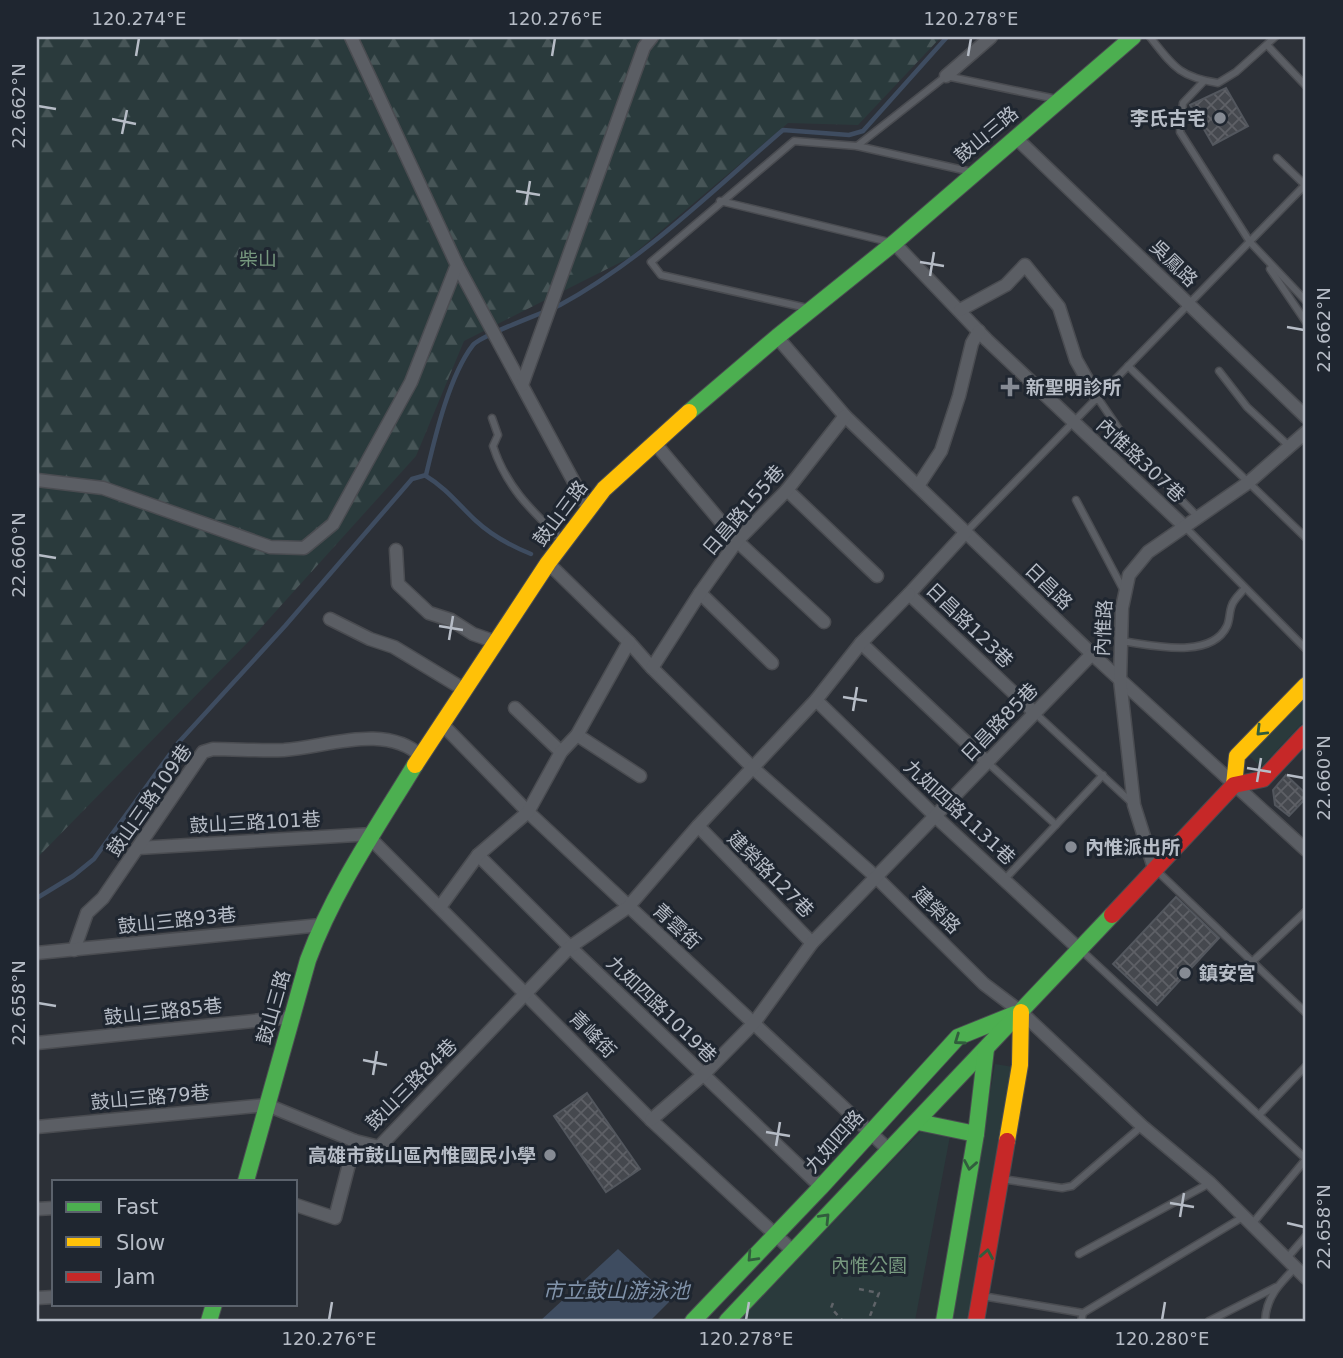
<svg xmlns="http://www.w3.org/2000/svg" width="1343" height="1358" viewBox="0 0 1343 1358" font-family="'DejaVu Sans','Noto Sans TC',sans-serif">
  <defs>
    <pattern id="forest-firs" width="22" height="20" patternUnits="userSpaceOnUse" patternTransform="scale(1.75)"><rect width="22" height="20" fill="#2a3a3c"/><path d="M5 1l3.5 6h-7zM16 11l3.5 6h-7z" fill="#475557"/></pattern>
    <pattern id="building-cross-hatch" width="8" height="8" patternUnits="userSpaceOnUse" patternTransform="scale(1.75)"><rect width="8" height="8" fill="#45484e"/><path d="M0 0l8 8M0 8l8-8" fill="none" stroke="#5e6066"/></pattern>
  </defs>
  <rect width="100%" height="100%" fill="#2c3037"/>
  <polygon fill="url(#forest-firs)" points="37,37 941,37 858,125 788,123 629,258 464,341 416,456 250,640 37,858"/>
  <g fill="#2a3a3c">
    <polygon points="1306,694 1306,719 1261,767 1249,756"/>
    <polygon points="995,1064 1013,1067 969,1321 950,1321"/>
    <polygon points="922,1130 950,1136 915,1321 737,1321"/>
  </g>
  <polygon fill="#3e4c60" points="618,1249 672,1299 650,1321 540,1321"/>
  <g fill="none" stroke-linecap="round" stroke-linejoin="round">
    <g stroke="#3e4c60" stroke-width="4.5">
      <path d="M426 476C446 488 458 504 475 520 490 534 511 546 531 554"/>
      <path d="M37 898 73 876 94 859 178 743 285 626 412 479 426 475C435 437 449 376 473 345 481 335 544 313 560 305 643 260 712 191 783 130L849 135 863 131 947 37"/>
    </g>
  </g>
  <g fill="url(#building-cross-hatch)" stroke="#53575e" stroke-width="2">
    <polygon points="1226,88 1248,126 1213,145 1190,105"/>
    <polygon points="1286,775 1306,794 1306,798 1289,816 1275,805 1273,790"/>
    <polygon points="1176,897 1219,938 1157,1005 1113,964"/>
    <polygon points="587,1093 640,1169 606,1192 554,1116"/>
  </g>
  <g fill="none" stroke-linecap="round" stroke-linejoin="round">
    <defs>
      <g id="lane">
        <path d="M1150 37C1173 66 1179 77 1218 83L1236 72 1275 37"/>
        <polyline points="1267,45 1306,86"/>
        <polyline points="1204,81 1183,103 1180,132 1250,242 1306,301"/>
        <polyline points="857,146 946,76 1056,99"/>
        <polyline points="1277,158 1306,186"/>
        <polyline points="720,201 889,242"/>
        <polyline points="1270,269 1306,322"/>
        <polyline points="807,308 661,275 651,262 794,141 857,146 972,172"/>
        <polyline points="1128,366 1306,538"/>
        <polyline points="1219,371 1247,407 1290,447"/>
        <polyline points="1097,397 1136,454 1197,516"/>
        <path d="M492 418 498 435 493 446C506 487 532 511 562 540"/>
        <polyline points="1076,500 1123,589"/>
        <polyline points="1184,526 1306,649"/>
        <polyline points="966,532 1306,184"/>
        <path d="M1121 641C1151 645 1211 660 1227 626 1230 620 1229 612 1232 605 1234 599 1241 593 1245 588"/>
        <polyline points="1035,713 1131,802"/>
        <polyline points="987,762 1056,825"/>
        <polyline points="1155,869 1306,1013"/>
        <polyline points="1004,880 1103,775"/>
        <polyline points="1081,950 1306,1159 1252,1224"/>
        <polyline points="1253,961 1306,911"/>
        <polyline points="1259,1115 1306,1066"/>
        <polyline points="1002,1179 1062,1188 1072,1186 1142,1126"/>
        <polyline points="1079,1254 1210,1183"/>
        <polyline points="1287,1258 1306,1236"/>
        <polyline points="982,1296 1083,1313 1081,1321"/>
        <polyline points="1083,1313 1243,1217"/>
        <polyline points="1209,1321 1276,1287"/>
        <path d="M1265 1321C1266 1297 1280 1283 1296 1267"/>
      </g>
      <g id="street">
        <polyline points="946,76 991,37"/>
        <polyline points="1015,137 1306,417"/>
        <polyline points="894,243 987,340 1184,526"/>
        <polyline points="457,265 588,508"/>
        <polyline points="960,310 1006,285 1025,265 1059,307 1076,360 1097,397"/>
        <polyline points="777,337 845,416 1092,654 1306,850"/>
        <polyline points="522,385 644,47 652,37"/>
        <polyline points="654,442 737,541 824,622"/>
        <polyline points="37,480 103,488 270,547 304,548 333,524 411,382 457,265 351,37"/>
        <polyline points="918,486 941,451 959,396 972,343 979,331"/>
        <polyline points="787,490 877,576"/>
        <polyline points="966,532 909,594 1035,713"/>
        <polyline points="396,550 398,584 429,613 451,620 473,634 496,642"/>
        <polyline points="548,563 629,642 652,668 753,768 876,877 984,984 1021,1012 1142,1126 1210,1183 1306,1278"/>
        <polyline points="700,593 772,663"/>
        <polyline points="330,619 370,639 394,647 465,690"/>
        <polyline points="861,643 987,762"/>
        <polyline points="652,668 700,593 737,541 787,490 845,416"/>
        <polyline points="816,700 935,816 1079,949"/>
        <polyline points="515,708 561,752"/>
        <polyline points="442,724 528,812 890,1151"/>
        <polyline points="577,735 640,776"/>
        <polyline points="698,826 812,943 1092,654"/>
        <polyline points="371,839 651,1120 793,1251"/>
        <polyline points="138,848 373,834"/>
        <polyline points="478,855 570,947 821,1187"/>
        <polyline points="1154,868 1134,805 1120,680 1122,608 1129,575 1148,552 1249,482 1306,432"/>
        <polyline points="440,907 478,855 528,812 561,752 577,735 629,642"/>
        <path d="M74 950 87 913 103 898 203 752 213 749C236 749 260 751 284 750 327 747 385 723 421 756"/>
        <polyline points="37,953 321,925"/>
        <polyline points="37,1043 292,1017"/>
        <polyline points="651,1120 703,1075 754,1023 812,943"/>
        <polyline points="37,1127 267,1105 355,1141 379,1147 570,947 628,907 698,826 816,700 861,643 909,594"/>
        <polyline points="296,1205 335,1218 355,1141"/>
        <polyline points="37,1209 54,1208"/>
        <polyline points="37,1298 54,1297"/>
      </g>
      <g id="fast">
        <polyline points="689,412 777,337 894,243 1133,37"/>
        <polyline points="918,1122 976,1134"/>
        <path d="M246 1181 308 960C334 890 376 829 415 765"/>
        <polyline points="209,1321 214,1304"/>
        <polyline points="693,1321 821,1187 958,1037 1015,1014"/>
        <polyline points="727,1321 1112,915"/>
        <polyline points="944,1321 976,1134 986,1049"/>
      </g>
      <g id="slow">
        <polyline points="415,765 548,563 604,489 689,412"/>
        <polyline points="1234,785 1237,756 1306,685"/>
        <polyline points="1007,1141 1020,1065 1021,1012"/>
      </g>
      <g id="jam">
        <polyline points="1112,915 1234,785 1263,779 1306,733"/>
        <polyline points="976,1321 1007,1141"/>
      </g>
    </defs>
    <use href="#lane" stroke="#4a4c51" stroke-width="9"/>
    <use href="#street" stroke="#4a4c51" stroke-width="15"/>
    <use href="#fast" stroke="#4a4c51" stroke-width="18"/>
    <use href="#slow" stroke="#4a4c51" stroke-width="18"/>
    <use href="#jam" stroke="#4a4c51" stroke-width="18"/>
    <g stroke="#5f6368" stroke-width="2.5" stroke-dasharray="5 5" stroke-linecap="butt">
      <polyline points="859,1289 879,1293 868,1321"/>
      <polyline points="833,1303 831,1308 843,1321"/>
    </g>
    <use href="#lane" stroke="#5b5e64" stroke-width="6"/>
    <use href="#street" stroke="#5b5e64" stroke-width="12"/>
    <use href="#fast" stroke="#4caf50" stroke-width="16"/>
    <use href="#slow" stroke="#ffc107" stroke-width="16"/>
    <use href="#jam" stroke="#c62828" stroke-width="16"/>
  </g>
  <defs><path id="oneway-chevron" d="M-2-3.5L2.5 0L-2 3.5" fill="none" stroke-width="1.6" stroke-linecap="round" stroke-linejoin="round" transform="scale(1.75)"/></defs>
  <g stroke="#315d3d">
    <use href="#oneway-chevron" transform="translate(1261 731) rotate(135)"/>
    <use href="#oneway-chevron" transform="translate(959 1040) rotate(145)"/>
    <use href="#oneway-chevron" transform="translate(970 1165) rotate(100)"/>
    <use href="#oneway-chevron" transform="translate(825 1218) rotate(-46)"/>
    <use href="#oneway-chevron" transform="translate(987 1254) rotate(-80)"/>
    <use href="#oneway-chevron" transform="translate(752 1257) rotate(133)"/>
  </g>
  <path fill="none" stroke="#b6bcc6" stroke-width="2.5" d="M136 56 139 38M552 56 555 38M968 56 971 38M38 106 56 109M112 119 136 124M122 134 127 110M516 191 540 195M526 205 530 181M920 262 944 266M930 276 934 252M1287 327 1304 330M38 555 56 558M439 626 463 630M449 640 453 616M843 697 867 701M853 711 857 687M1247 768 1271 772M1287 775 1304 778M1257 782 1261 758M38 1003 56 1006M363 1060 387 1065M373 1075 377 1051M766 1132 790 1136M776 1146 780 1122M1170 1203 1194 1207M1180 1217 1184 1193M1287 1223 1304 1227M329 1320 332 1302M746 1320 749 1302M1162 1320 1165 1302"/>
  <g fill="#868b94" stroke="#1f2630" stroke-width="2.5">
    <circle cx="1220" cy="118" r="7"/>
    <path d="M1006.5 376.5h7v7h7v7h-7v7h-7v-7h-7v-7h7z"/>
    <circle cx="1071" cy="847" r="7"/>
    <circle cx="1185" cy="973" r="7"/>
    <circle cx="550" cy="1155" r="7"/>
  </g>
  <g text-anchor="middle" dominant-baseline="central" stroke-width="6" stroke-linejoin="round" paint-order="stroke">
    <g font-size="19" font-weight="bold" fill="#b6bcc6" stroke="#1f2630" text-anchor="start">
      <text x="1206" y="118" text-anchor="end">李氏古宅</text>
      <text x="1026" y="387">新聖明診所</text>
      <text x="1085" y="847">內惟派出所</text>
      <text x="1199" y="973">鎮安宮</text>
      <text x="536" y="1155" text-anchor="end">高雄市鼓山區內惟國民小學</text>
    </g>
    <g font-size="19" fill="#b6bcc6" stroke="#1f2630">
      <text transform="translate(986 134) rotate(-40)">鼓山三路</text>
      <text transform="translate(1174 263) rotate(44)">吳鳳路</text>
      <text transform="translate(1141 460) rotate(43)">內惟路307巷</text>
      <text transform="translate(743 510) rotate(-49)">日昌路155巷</text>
      <text transform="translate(560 513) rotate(-53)">鼓山三路</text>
      <text transform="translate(1049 586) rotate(44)">日昌路</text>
      <text transform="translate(970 625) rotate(44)">日昌路123巷</text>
      <text transform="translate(1103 628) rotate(-87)">內惟路</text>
      <text transform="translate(999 722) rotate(-46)">日昌路85巷</text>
      <text transform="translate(149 800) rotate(-55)">鼓山三路109巷</text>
      <text transform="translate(960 812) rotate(43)">九如四路1131巷</text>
      <text transform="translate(255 822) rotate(-3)">鼓山三路101巷</text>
      <text transform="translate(771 874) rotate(45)">建榮路127巷</text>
      <text transform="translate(937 910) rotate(44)">建榮路</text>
      <text transform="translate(177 920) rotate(-6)">鼓山三路93巷</text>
      <text transform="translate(677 926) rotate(43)">青雲街</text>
      <text transform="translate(273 1007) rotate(-74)">鼓山三路</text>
      <text transform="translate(662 1009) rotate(44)">九如四路1019巷</text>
      <text transform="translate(163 1011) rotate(-6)">鼓山三路85巷</text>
      <text transform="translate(593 1034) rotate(45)">青峰街</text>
      <text transform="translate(411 1084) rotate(-45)">鼓山三路84巷</text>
      <text transform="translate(150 1097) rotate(-5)">鼓山三路79巷</text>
      <text transform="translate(834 1141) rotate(-48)">九如四路</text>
    </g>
    <g font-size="19" fill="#77997f" stroke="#1f2630">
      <text x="258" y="259">柴山</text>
      <text x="869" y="1265">內惟公園</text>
    </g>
    <g font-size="21" font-style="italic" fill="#8193aa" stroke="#1f2630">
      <text x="616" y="1291">市立鼓山游泳池</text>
    </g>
  </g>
  <rect width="1343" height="1358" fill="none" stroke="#1f2630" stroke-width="77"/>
  <rect x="52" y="1180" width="245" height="126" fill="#1f2630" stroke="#5b626c" stroke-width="2"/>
  <rect x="66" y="1202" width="35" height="10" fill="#4caf50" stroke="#5b626c" stroke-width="2"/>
  <text x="116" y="1214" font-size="21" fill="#b6bcc6">Fast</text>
  <rect x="66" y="1237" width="35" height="10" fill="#ffc107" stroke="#5b626c" stroke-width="2"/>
  <text x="116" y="1250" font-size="21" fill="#b6bcc6">Slow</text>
  <rect x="66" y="1272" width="35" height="10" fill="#c62828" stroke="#5b626c" stroke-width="2"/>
  <text x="116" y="1284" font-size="21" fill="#b6bcc6">Jam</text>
  <rect x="38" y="38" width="1266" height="1282" fill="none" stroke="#b6bcc6" stroke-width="2.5"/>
  <g font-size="18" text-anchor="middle" fill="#b6bcc6">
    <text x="139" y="25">120.274°E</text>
    <text x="555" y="25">120.276°E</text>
    <text x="971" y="25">120.278°E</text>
    <text transform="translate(19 106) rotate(-90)" y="6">22.662°N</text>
    <text transform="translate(1324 330) rotate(-90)" y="6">22.662°N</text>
    <text transform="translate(19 555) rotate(-90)" y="6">22.660°N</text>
    <text transform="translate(1324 778) rotate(-90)" y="6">22.660°N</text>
    <text transform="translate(19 1003) rotate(-90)" y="6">22.658°N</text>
    <text transform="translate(1324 1227) rotate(-90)" y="6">22.658°N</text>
    <text x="329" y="1345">120.276°E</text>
    <text x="746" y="1345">120.278°E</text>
    <text x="1162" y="1345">120.280°E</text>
  </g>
</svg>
